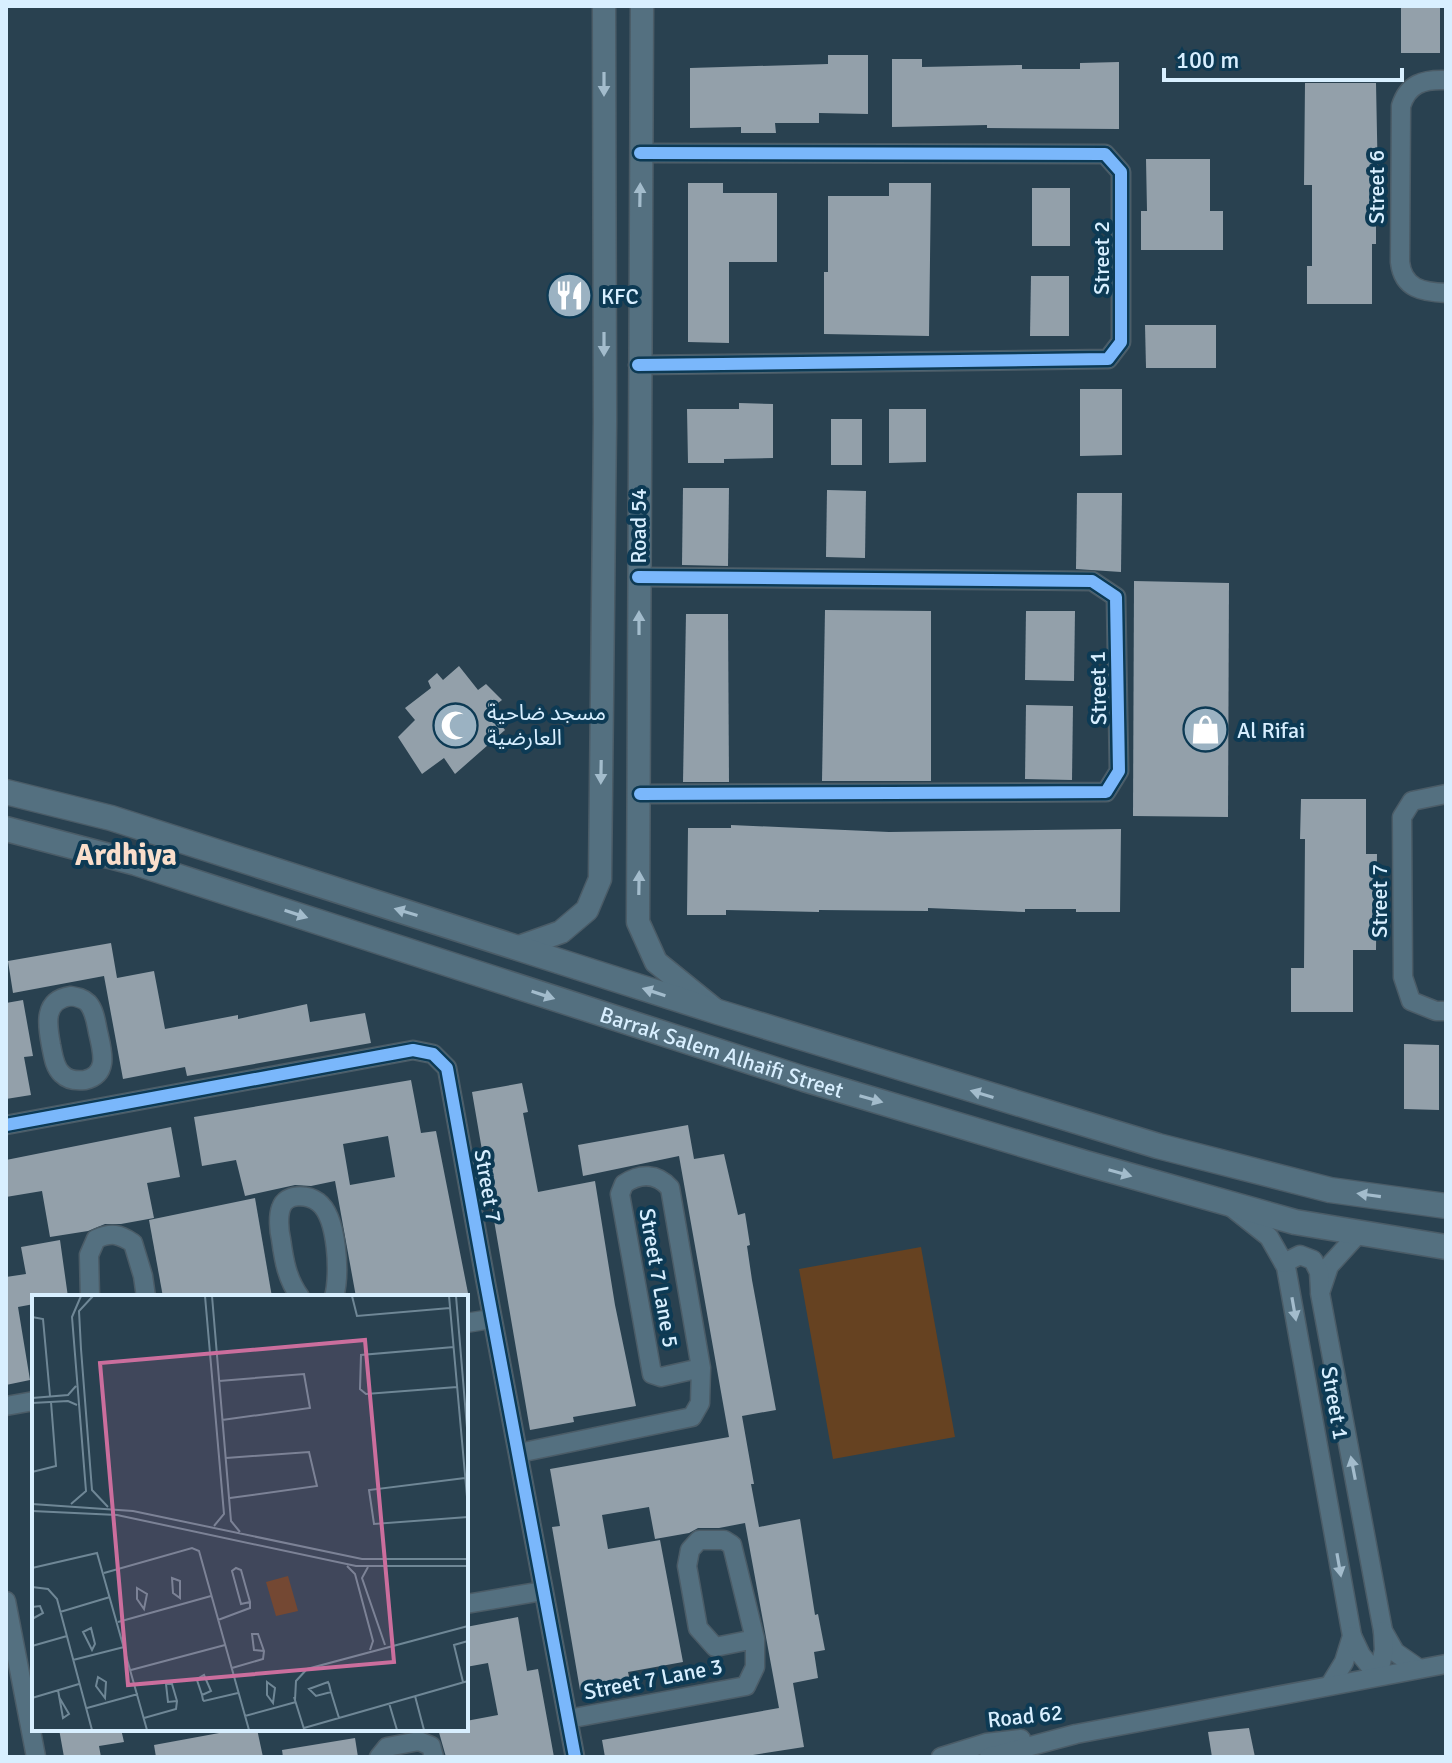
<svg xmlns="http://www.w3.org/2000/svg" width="1452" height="1763" viewBox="0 0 1452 1763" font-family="Signika,'Noto Sans Arabic',sans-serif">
  <rect width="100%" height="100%" fill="#294150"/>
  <polygon fill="#664221" points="921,1247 955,1437 833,1459 799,1269"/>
  <g fill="#93a0aa" fill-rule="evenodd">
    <rect x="1401" y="6" width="39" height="47"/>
    <polygon points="828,55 868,55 868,114 819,113 819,123 775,123 776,133 741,133 741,127 690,128 690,68 828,64"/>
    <polygon points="892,59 922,59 922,67 1022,65 1022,69 1080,69 1080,63 1119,62 1119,129 987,128 987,125 892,127"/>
    <polygon points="1305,83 1376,83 1378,185 1376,185 1376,244 1372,244 1372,304 1307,304 1307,266 1312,266 1312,185 1304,185"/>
    <polygon points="1146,159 1210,159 1210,211 1223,211 1223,250 1141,250 1141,211 1147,211"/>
    <polygon points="688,183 723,183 723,193 777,193 777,262 729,262 729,343 688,342"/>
    <polygon points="889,183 931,183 929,336 824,334 824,272 828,272 828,196 889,196"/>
    <rect x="1032" y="188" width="38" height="58"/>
    <polygon points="1031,276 1069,276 1069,336 1030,336"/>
    <polygon points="1145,325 1216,325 1216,368 1146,368"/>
    <polygon points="1080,389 1122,389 1122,455 1080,456"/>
    <polygon points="739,403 773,404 773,458 724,459 724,463 688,463 687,409 739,409"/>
    <polygon points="889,409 926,409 926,462 889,463"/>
    <rect x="831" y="419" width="31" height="46"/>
    <polygon points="683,488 729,488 728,566 682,565"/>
    <polygon points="827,490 866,491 865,558 826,557"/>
    <polygon points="1077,493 1122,493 1121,572 1076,569"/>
    <polygon points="1134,581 1229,583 1228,817 1133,816"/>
    <polygon points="825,610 931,611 931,781 822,781"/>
    <polygon points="1026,611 1075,611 1074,681 1025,680"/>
    <polygon points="686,614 728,614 729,782 683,782"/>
    <polygon points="459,666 478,690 486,684 502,700 489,710 505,730 455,774 444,758 422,774 398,737 415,720 405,708 431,688 428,681 437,673 443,680"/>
    <polygon points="1026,705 1073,706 1072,780 1025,779"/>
    <polygon points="1301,799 1366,799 1366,854 1377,854 1376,950 1353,950 1353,1012 1291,1012 1291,968 1304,968 1305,839 1300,839"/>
    <polygon points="731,825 889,832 1121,829 1120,912 1076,912 1076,909 1025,909 1025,912 928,908 928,911 819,910 819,912 726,910 726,915 687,915 688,828 731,828"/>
    <polygon points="111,943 117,978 154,971 165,1029 238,1015 238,1019 307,1004 310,1022 365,1013 371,1043 187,1076 185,1067 123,1079 104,976 13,993 8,961"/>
    <polygon points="23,1000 33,1056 24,1057 31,1095 6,1099 6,1003"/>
    <polygon points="1404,1044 1439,1045 1439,1110 1404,1109"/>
    <path d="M411 1080 421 1133 436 1131 468 1293 445 1297H356L335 1181 311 1186 295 1185 245 1196 236 1160 202 1166 194 1117ZM388 1136 395 1177 350 1185 343 1144Z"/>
    <polygon points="522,1083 528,1112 523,1113 538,1192 595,1181 615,1305 636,1406 573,1417 574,1422 530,1430 472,1092"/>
    <polygon points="688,1125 694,1159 724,1154 738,1215 745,1213 750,1245 747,1246 752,1280 776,1410 742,1416 754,1484 751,1484 759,1527 800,1519 815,1615 818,1614 825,1650 814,1652 818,1678 793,1683 804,1747 740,1757 605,1757 602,1740 779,1708 745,1523 719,1528 698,1528 689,1533 655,1539 649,1507 602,1515 608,1549 660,1540 683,1662 628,1672 630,1681 580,1690 552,1527 560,1526 550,1469 729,1437 679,1156 583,1176 578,1145"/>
    <polygon points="171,1127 180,1177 147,1183 154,1218 121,1224 105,1224 88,1231 50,1237 42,1191 6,1197 6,1160"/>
    <polygon points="255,1198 272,1297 163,1297 149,1220"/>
    <polygon points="60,1240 68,1297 34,1297 34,1304 18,1307 30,1380 6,1385 6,1277 26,1274 21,1247"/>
    <polygon points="518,1617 527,1671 538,1669 554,1757 446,1757 438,1729 466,1729 466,1721 498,1715 488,1663 466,1667 466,1627"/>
    <polygon points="1249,1728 1255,1757 1212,1757 1208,1732"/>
    <polygon points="59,1729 121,1729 124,1742 99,1746 101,1757 64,1757"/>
    <polygon points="241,1729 257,1729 263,1757 156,1757 154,1745"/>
    <polygon points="355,1738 358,1757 283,1757 282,1750"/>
  </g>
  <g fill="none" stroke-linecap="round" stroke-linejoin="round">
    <defs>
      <g id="minor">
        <path d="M1446 80C1423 79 1408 84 1401 106L1400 262C1403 289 1423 292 1446 293"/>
        <polyline points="638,365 1108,359 1121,342 1121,172 1105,154 640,153"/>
        <polyline points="638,577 1092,581 1116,597 1119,771 1106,792 640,794"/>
        <polyline points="1446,794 1412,801 1402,817 1403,977 1411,1001 1436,1011 1446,1011"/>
        <path d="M71 996C77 997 83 998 88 1003 95 1011 96 1023 98 1032 102 1050 110 1074 85 1080 77 1081 68 1080 62 1074 54 1067 53 1054 51 1045 47 1024 43 1000 71 996Z"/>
        <path d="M6 1125 413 1050 433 1054 447 1068C488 1298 531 1528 575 1757"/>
        <polyline points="1230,1206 1269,1237 1286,1267 1352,1636 1344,1662 1330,1685"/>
        <polyline points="1359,1233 1329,1266 1320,1293 1383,1631 1395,1652 1418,1668"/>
        <polyline points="1284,1263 1300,1255 1313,1260 1319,1272 1320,1290"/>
        <path d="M90 1297 89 1255 96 1239C112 1232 119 1234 133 1243L143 1276 146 1297"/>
        <path d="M300 1297C287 1279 284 1261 281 1239 279 1231 278 1216 281 1208 286 1193 307 1194 318 1202 338 1217 340 1275 334 1297"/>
        <polyline points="466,1323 491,1319"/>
        <polyline points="6,1406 34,1401"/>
        <path d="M519 1453 692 1417 700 1403 701 1368 670 1188C657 1173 640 1173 624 1184L620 1194 652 1374 661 1377 701 1368"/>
        <polyline points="6,1601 36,1757"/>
        <polyline points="466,1604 543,1591"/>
        <polyline points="1352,1636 1361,1655 1378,1676 1384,1650 1383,1631"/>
        <polyline points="568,1719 746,1686 755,1667 755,1639 732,1545 724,1540 699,1540 690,1550 687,1566 698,1628 715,1647 755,1639"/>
        <polyline points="379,1757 387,1747 419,1741 431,1746 434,1757"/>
        <polyline points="941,1757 986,1743 1021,1739"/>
        <polyline points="989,1757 1076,1734 1446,1664"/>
      </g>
      <g id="tertiary">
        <polyline points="642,6 638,922 656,962 714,1009"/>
        <polyline points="516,948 561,932 587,910 600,879 605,421 604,6"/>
      </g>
      <g id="secondary">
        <polyline points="6,792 111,818 718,1012 1158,1146 1330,1190 1446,1206"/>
        <path id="s1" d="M6 829 136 863 804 1079 1085 1163 1295 1222 1446 1247"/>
      </g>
    </defs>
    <use href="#minor" stroke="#4b5c67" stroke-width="21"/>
    <use href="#tertiary" stroke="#4b5c67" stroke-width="25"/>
    <use href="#secondary" stroke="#4b5c67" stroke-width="27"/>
    <use href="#minor" stroke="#547080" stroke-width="18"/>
    <use href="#tertiary" stroke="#547080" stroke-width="22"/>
    <use href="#secondary" stroke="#547080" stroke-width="24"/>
    <defs>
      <g id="cycleway">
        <polyline points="638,365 1108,359 1121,342 1121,172 1105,154 640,153"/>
        <polyline points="638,577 1092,581 1116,597 1119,771 1106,792 640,794"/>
        <path d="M6 1125 413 1050 433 1054 447 1068C488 1298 531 1528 575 1757"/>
      </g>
    </defs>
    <use href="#cycleway" stroke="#0d3a54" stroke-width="17"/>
    <use href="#cycleway" stroke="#7ab7fb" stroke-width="12"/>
  </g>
  <defs><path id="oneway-solid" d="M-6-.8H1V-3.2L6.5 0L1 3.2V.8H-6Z" transform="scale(2)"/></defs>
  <g fill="#a3bccc">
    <use href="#oneway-solid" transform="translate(604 84) rotate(90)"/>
    <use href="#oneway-solid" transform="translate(640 195) rotate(-89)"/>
    <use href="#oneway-solid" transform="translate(604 344) rotate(90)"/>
    <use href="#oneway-solid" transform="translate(639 623) rotate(-90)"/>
    <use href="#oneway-solid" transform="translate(601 772) rotate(91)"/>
    <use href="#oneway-solid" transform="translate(639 883) rotate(-89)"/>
    <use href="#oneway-solid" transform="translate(406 912) rotate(-163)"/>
    <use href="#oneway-solid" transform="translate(296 914) rotate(18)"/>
    <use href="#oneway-solid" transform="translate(654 992) rotate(-162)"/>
    <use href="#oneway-solid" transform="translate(543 995) rotate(18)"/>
    <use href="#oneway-solid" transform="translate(982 1094) rotate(-163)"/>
    <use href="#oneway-solid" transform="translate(871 1099) rotate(16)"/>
    <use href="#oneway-solid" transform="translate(1120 1173) rotate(16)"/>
    <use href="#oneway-solid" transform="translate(1369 1195) rotate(-172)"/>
    <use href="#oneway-solid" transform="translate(1294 1309) rotate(80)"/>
    <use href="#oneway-solid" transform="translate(1353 1468) rotate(-101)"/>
    <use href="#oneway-solid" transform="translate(1339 1565) rotate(80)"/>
  </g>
  <defs>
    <symbol id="restaurant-disc" viewBox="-11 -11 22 22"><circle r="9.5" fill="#9bb2c2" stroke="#0d3a54"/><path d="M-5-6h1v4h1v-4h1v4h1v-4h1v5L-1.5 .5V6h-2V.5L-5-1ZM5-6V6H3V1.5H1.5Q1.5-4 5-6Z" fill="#fff"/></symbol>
    <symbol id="mosque-disc" viewBox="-11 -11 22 22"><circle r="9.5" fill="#9bb2c2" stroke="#0d3a54"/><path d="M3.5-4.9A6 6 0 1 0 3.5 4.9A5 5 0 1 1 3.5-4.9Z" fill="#fff"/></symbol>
    <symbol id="shop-disc" viewBox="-11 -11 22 22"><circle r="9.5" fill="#9bb2c2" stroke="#0d3a54"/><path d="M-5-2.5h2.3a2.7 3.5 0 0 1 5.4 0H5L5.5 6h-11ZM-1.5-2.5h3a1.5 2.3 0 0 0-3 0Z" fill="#fff"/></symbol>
  </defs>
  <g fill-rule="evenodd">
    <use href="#restaurant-disc" x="544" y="270" width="51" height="51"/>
    <use href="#mosque-disc" x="430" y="700" width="51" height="51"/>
    <use href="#shop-disc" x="1180" y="704" width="51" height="51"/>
  </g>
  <g text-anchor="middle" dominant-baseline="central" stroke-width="8" stroke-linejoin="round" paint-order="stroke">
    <g font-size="22" fill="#d8efff" stroke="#0d3a54">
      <text transform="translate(1376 187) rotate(-90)">Street 6</text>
      <text transform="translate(1101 258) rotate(-90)">Street 2</text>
      <text transform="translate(638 526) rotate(-90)">Road 54</text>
      <text transform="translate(1098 688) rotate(-91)">Street 1</text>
      <text transform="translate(1379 901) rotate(-90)">Street 7</text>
      <text stroke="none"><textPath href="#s1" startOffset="750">Barrak Salem Alhaifi Street</textPath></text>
      <text transform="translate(488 1186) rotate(80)">Street 7</text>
      <text transform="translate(659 1278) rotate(80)">Street 7 Lane 5</text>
      <text transform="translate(1335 1403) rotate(80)">Street 1</text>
      <text transform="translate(653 1679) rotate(-11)">Street 7 Lane 3</text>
      <text transform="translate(1025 1716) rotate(-6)">Road 62</text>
    </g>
    <g font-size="22" fill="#d8efff" stroke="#0d3a54" text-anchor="start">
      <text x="601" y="296">KFC</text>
      <text x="487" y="712">مسجد ضاحية<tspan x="487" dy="25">العارضية</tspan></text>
      <text x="1237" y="730">Al Rifai</text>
    </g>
    <g font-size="30" font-weight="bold" fill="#f9decb" stroke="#0d3a54">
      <text x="126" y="855">Ardhiya</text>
    </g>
  </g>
  <g transform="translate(32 1295)">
    <rect width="436" height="436" fill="#294150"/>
    <path d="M256 281 266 316 244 321 234 287Z" fill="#664221"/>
    <path fill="none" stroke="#6f8796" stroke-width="2" d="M61 1 47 16 49 54 60 195 76 212M173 1 192 219 182 231M180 1 199 226 208 237M320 1 325 21 418 13M417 1 436 213M424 1 436 145M0 22 11 24 18 101M422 52 329 60 328 94 334 99 425 92M187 86 272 79 278 113 190 125M0 103 36 100 44 91M0 108 36 106 45 110M194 163 277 157 285 191 198 203M0 177 24 171 19 107M433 183 337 195 342 229 436 222M0 209 101 216 330 264H436M39 209 54 196 40 22 49 1M0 216 85 220 324 271H436M315 271 323 279 341 346 338 355M336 272 330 283 353 350M0 273 65 258 115 435M72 278 160 253 167 256 217 435M140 283 148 286V303L141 298ZM0 292 16 294 25 304 60 435M105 293 115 299 112 314 105 304ZM0 312 8 311 11 318 0 324M28 317 78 302M186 325 218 313V307L209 275 204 273 200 276 209 309 218 307M86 327 179 301M59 333 63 349 60 355 51 337ZM0 351 35 341M41 365 92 352M200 373 231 364 232 356 226 339H220L222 355 232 356M99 375 193 350M66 382 74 387 73 403 64 391ZM235 387 243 393 241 408 235 400ZM431 387 422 350 436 346M26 395 31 423 37 419 27 402M299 397 284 401 277 394 296 387 297 389 299 397 307 423M170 400 179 396 172 380 165 384V385L170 400 171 405 172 406 206 398M383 401 392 435M262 402 272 434M0 403 47 389M263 405 264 386 275 374 436 331M357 408 365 435M55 413 106 399M213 421 264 407M112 423 144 414 145 406 140 389H134L136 407 145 406M272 433 436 386"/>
    <path fill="#cb6e9d" fill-opacity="0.15" stroke="#cb6e9d" stroke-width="4" d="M333 45 362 367 96 390 68 68Z"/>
    <rect width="436" height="436" fill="none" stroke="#d8efff" stroke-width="4"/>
  </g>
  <rect width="1452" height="1763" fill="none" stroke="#d8efff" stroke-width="16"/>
  <path d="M1164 68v12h238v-12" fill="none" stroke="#d8efff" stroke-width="4"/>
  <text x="1176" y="68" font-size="24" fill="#d8efff" stroke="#0d3a54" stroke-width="6" paint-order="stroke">100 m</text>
</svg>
